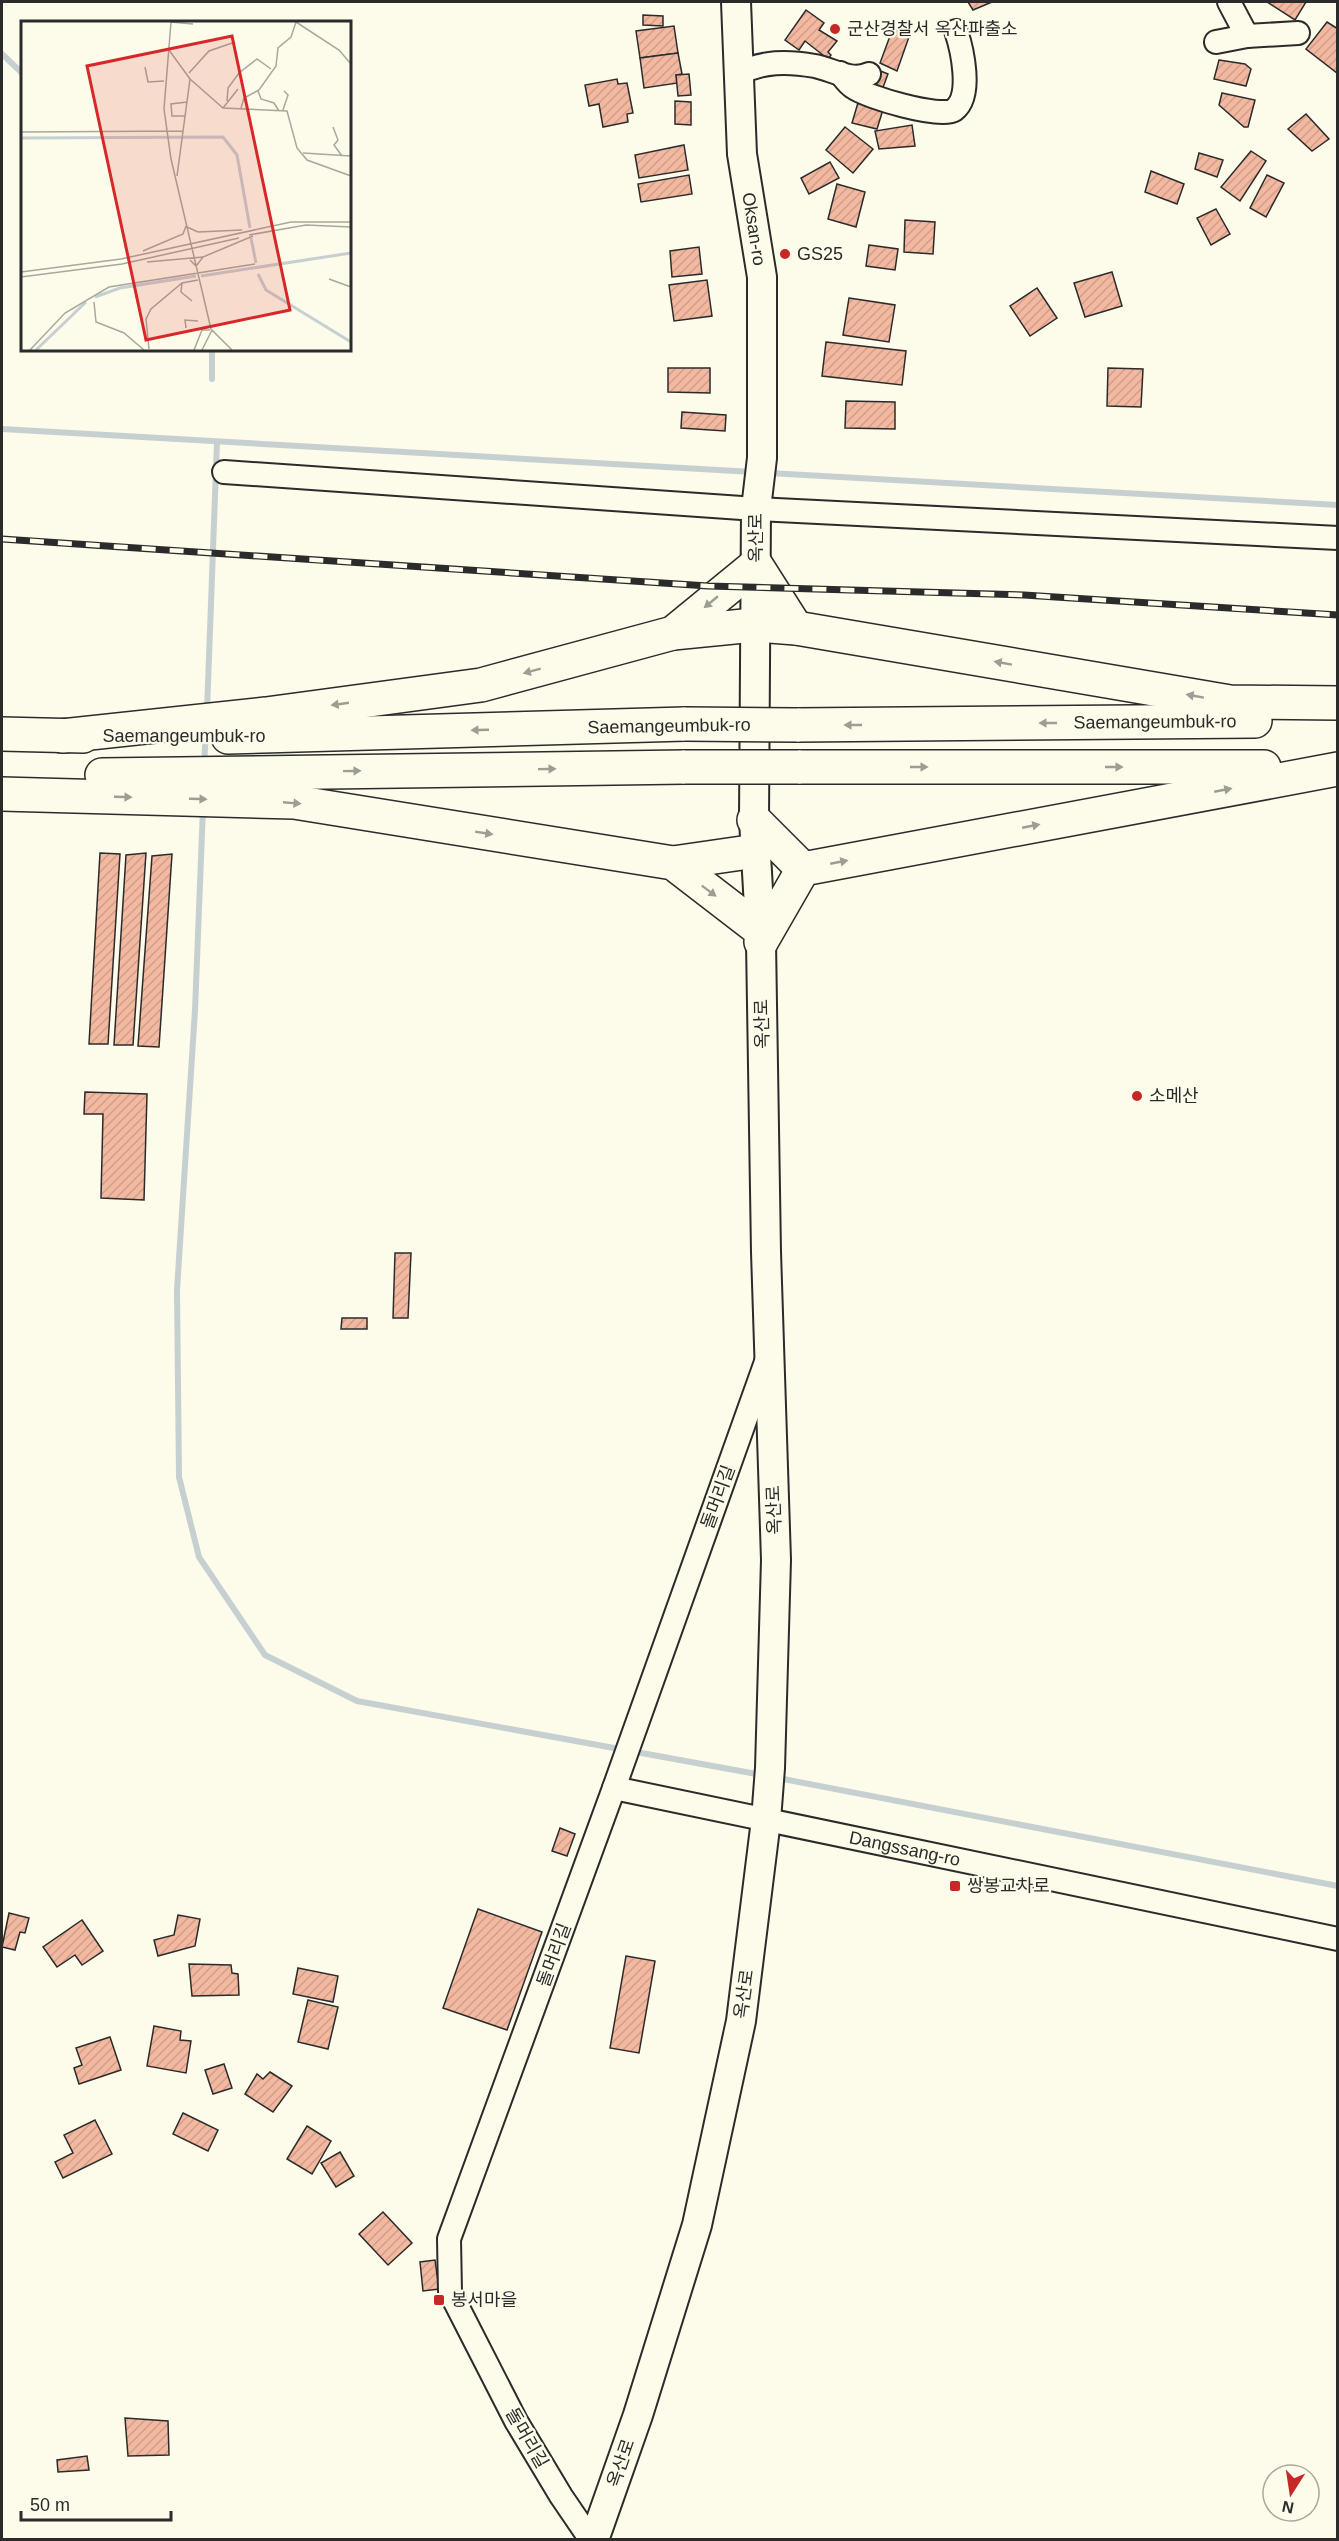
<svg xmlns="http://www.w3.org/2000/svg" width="1339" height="2541" viewBox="0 0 1339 2541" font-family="Helvetica,'Noto Sans KR',sans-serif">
  <defs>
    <pattern id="building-hatch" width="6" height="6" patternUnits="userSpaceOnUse" patternTransform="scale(1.5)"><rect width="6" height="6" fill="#f2b8a0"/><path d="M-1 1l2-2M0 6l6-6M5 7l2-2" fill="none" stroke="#d09e8a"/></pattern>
  </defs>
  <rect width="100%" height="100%" fill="#fdfbea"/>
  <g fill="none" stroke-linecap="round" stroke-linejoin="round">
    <g stroke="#c7d0d0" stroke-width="6">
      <polyline points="2,54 22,73"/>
      <polyline points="212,379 212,350"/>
      <polyline points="2,429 753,472"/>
      <polyline points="769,473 1338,505"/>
      <polyline points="207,711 217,442"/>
      <polyline points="204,765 206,730"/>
      <polyline points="203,808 195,1010 177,1290 179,1477 199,1557 265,1655 357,1701 762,1775"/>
      <polyline points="778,1778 1338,1886"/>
    </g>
  </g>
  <g fill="url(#building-hatch)" stroke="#2b2b2b" stroke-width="1.5">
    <polygon points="968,2 992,2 973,10"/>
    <polygon points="1267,2 1306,2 1295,20"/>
    <polygon points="806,10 824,23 819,30 837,41 828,52 831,55 828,59 805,41 799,50 785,40"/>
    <polygon points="643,15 663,16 663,26 643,25"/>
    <polygon points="1327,22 1338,29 1337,73 1306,49"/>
    <polygon points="674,26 678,53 640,58 636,31"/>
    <polygon points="893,28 910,34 897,71 880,63"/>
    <polygon points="678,53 682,74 676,75 678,83 644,88 640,58"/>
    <polygon points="1219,60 1245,64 1251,69 1246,86 1214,79"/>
    <polygon points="873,68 888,74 882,90 866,84"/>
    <polygon points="689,74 691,95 678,96 676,75"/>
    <polygon points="617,79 618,84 627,83 633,113 627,114 628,122 603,127 599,104 589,106 585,85"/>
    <polygon points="1222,93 1255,100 1248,127 1244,127 1219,105"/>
    <polygon points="860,96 885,103 877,129 852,123"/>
    <polygon points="675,101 691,102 691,125 675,124"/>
    <polygon points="1306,114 1329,139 1312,151 1288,129"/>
    <polygon points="912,125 915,146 879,149 875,131"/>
    <polygon points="845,127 873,149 853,173 826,150"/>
    <polygon points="684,145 688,170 639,178 635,155"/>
    <polygon points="1251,151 1266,161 1240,201 1221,187"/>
    <polygon points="1199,153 1223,160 1217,177 1195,169"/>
    <polygon points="830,162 839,178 809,194 801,178"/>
    <polygon points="1151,171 1184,184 1177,204 1145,192"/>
    <polygon points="689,175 692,194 641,202 638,184"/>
    <polygon points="1267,175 1284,183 1266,217 1250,208"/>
    <polygon points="837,184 865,192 856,227 828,219"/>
    <polygon points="1216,209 1230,234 1211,245 1197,218"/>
    <polygon points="905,220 935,222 933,254 904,252"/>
    <polygon points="869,245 898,249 895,270 866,266"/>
    <polygon points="699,247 702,274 672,277 670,251"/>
    <polygon points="1112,272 1122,306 1085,317 1074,283"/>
    <polygon points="707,280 712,316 674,321 669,285"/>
    <polygon points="1037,288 1057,318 1030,336 1010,306"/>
    <polygon points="849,298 895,305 889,342 843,335"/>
    <polygon points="826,342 906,351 902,385 822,376"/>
    <polygon points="668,368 710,368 710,393 668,392"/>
    <polygon points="1108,368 1143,369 1141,407 1107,406"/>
    <polygon points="846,401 895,402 895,429 845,428"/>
    <polygon points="682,412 726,415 725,431 681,428"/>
    <polygon points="100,853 120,854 108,1044 89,1044"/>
    <polygon points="146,853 133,1045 114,1045 126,855"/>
    <polygon points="172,854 159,1047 138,1046 152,856"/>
    <polygon points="85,1092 147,1094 144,1200 101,1198 103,1114 84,1114"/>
    <polygon points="395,1253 411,1253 408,1318 393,1318"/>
    <polygon points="342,1318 367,1318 367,1329 341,1329"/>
    <polygon points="560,1828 575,1834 567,1856 552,1851"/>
    <polygon points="478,1909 542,1932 507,2030 443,2008"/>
    <polygon points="9,1913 29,1918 25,1933 20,1932 15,1950 2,1947"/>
    <polygon points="178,1915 200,1919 195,1946 158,1956 154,1940 174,1935"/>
    <polygon points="82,1920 103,1951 82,1965 75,1955 57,1967 43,1947"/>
    <polygon points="626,1956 655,1961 639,2053 610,2048"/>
    <polygon points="189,1964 231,1965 232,1973 238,1974 239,1995 192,1996"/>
    <polygon points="298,1968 338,1976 333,2002 293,1994"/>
    <polygon points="308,2000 338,2007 328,2049 298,2042"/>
    <polygon points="154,2026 181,2031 180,2040 191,2041 186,2073 147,2066"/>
    <polygon points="110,2037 121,2070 79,2084 74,2068 82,2065 76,2048"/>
    <polygon points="224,2064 232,2088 213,2094 205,2070"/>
    <polygon points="270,2072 292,2086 273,2112 245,2094 257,2074 263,2079"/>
    <polygon points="183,2113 218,2130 208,2151 173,2134"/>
    <polygon points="95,2120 112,2154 63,2178 55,2162 73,2153 64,2135"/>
    <polygon points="307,2126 331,2141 312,2174 287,2159"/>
    <polygon points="340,2152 354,2176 336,2187 321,2163"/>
    <polygon points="383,2212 412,2243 388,2265 359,2234"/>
    <polygon points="435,2260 439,2289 423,2291 420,2262"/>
    <polygon points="125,2418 168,2421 169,2455 128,2456"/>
    <polygon points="87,2456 89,2470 58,2472 57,2460"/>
  </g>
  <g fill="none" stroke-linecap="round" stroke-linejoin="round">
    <defs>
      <g id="minor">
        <polyline points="1229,2 1247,36"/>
        <polyline points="1216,42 1247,36 1298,33"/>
        <path d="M840 73C844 78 848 84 853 87 866 97 941 119 954 110 973 96 962 49 956 31"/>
        <path d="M738 74C763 61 787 61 815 66 834 70 851 82 869 74"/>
        <polyline points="224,472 756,509 1338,538"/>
        <path id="s1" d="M614 1788 1338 1939"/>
        <polyline points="591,2540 561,2496 516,2421 450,2292 449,2239 614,1788 767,1359"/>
      </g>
      <polyline id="major" points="594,2540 638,2415 697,2225 741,2021 766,1820 770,1768 776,1560 766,1252 761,942 754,820 756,509 762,458 762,277 742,154 736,2"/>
      <g id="highway">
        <polyline points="673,633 754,625 796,628 1230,702 1338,703"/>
        <path id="s2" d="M797 725 1255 721"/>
        <polyline points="2,734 83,736"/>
        <polyline points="62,736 266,714 481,685 673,633 756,565 796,628"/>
        <polyline points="228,737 685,724"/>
        <polyline points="798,767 1264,767"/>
        <polyline points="102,775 685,767"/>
        <polyline points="2,794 294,802 673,863 760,930"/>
        <polyline points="754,820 803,869"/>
        <polyline points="673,863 756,851"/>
        <polyline points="761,942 803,869 1338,769"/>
      </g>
    </defs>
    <use href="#minor" stroke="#2b2b2b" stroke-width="26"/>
    <use href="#major" stroke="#2b2b2b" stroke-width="32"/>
    <use href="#highway" stroke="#2b2b2b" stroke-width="36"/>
    <use href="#minor" stroke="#fdfbea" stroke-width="22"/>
    <use href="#major" stroke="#fdfbea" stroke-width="28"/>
    <use href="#highway" stroke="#fdfbea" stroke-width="33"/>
    <defs>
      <polyline id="rail" points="2,539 708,586 1024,595 1338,615"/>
    </defs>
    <use href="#rail" stroke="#2b2b2b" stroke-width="7"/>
    <use href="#rail" stroke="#fdfbea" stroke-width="4.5" stroke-dasharray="14" stroke-linecap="butt"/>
    <defs>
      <g id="highway-bridge">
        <polyline points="685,724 797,725"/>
        <polyline points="685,767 798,767"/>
      </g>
    </defs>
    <use href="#highway-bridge" stroke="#2b2b2b" stroke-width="36" stroke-linecap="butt"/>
    <use href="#highway-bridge" stroke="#fdfbea" stroke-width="33"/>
  </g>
  <defs><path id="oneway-solid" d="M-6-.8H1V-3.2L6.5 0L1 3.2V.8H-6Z" transform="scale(1.5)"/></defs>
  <g fill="#9e9d94">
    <use href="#oneway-solid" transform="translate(711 602) rotate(140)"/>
    <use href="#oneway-solid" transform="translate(1003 663) rotate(-170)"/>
    <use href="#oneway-solid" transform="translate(532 671) rotate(165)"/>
    <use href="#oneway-solid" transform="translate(1195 696) rotate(-170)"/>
    <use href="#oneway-solid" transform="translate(340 704) rotate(172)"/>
    <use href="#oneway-solid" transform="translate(1048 723) rotate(180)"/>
    <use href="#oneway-solid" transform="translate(853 725) rotate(180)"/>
    <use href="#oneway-solid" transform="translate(480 730) rotate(178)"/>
    <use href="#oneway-solid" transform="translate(919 767)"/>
    <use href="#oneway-solid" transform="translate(1114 767)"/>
    <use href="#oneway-solid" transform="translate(547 769) rotate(-1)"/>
    <use href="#oneway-solid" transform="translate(352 771) rotate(-1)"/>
    <use href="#oneway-solid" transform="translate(1223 790) rotate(-11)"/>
    <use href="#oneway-solid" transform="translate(123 797) rotate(2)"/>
    <use href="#oneway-solid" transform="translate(198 799) rotate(2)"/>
    <use href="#oneway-solid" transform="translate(292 803) rotate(5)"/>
    <use href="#oneway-solid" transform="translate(1031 826) rotate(-11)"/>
    <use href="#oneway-solid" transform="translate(484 833) rotate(9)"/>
    <use href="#oneway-solid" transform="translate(839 862) rotate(-11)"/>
    <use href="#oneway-solid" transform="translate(709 891) rotate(37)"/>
  </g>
  <g fill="#c62828" stroke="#fdfbea" stroke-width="2">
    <circle cx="835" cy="29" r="6"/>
    <circle cx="785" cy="254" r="6"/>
    <circle cx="1137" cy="1096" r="6"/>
    <rect x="949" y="1880" width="12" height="12" rx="3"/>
    <rect x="433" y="2294" width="12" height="12" rx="3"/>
  </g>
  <g text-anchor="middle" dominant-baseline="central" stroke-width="4.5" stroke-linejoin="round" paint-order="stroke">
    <g font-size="18" fill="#2b2b2b" stroke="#fdfbea" text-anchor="start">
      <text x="847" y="29">군산경찰서 옥산파출소</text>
      <text x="797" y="254">GS25</text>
      <text x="1149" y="1096">소메산</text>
      <text x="967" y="1886">쌍봉교차로</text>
      <text x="451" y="2300">봉서마을</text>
    </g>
    <g font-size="18" fill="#2b2b2b" stroke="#fdfbea">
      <text transform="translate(754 229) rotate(81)">Oksan-ro</text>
      <text transform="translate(756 538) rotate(-90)">옥산로</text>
      <text stroke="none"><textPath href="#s2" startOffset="358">Saemangeumbuk-ro</textPath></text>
      <text transform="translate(669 726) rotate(-1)">Saemangeumbuk-ro</text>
      <text x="184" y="736">Saemangeumbuk-ro</text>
      <text transform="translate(762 1024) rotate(-91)">옥산로</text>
      <text transform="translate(718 1497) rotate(-70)">돌머리길</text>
      <text transform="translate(774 1510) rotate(-92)">옥산로</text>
      <text stroke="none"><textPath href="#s1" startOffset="297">Dangssang-ro</textPath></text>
      <text transform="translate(554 1955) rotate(-70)">돌머리길</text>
      <text transform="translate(744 1994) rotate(-82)">옥산로</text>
      <text transform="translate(527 2438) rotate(60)">돌머리길</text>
      <text transform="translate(621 2463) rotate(-71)">옥산로</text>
    </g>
  </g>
  <g transform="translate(21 21)">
    <rect width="330" height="330" fill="#fdfbea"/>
    <path fill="none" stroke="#c7d0d0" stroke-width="3" d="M0 117 202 116 216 134 229 207M230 217 235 242M237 253 245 269 330 321M180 255 330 232M74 276 99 267 175 255M15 329 65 281"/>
    <path fill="none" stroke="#a9a89e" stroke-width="1.5" d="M150 1 172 3M150 1 143 88 150 138 190 308 211 329M275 1 318 29 330 43M148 29 169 58 156 155M124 46 127 61 143 60M168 52 188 30 214 21M169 58 202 87 266 90 276 127 286 139 330 155M237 70 240 78 253 82 258 90M206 80 207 67 218 52 236 38 250 48M202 87 217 68M220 87 223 77 238 69 255 45 257 27 270 16 275 1M262 89 267 74 263 70M164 95H151L150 83 166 81M312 106 317 119 313 124 321 135M0 111 162 110M282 132 330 135M166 206 177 211 221 209M228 214 285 204 330 206M122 230 162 213 165 205M169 239 175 245 182 236 232 215M126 241 182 236M0 251 100 238 270 201H330M0 256 101 243 218 217M308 258 330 266M161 262 160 271 171 280M73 281 75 301 103 312 123 329M165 307 164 299 177 300M128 328 125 298 130 288 161 262 177 259M9 329 44 292 88 266 234 243M173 329 181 309H189M181 329 191 309"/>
    <path fill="#d62828" fill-opacity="0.15" stroke="#d62828" stroke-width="3" d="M211 15 269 289 125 319 66 45Z"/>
    <rect width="330" height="330" fill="none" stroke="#2b2b2b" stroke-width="3"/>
  </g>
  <rect width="1339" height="2541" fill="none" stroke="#2b2b2b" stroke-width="6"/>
  <g transform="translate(1291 2493) rotate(192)"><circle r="28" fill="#fdfbea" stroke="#a9a89e" stroke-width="1.5"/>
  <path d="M0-4.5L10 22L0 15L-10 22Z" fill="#c62828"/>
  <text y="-9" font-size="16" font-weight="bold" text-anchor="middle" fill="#2b2b2b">N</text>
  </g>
  <path d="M21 2511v9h150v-9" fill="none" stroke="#2b2b2b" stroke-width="3"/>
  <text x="30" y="2511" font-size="18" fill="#2b2b2b" stroke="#fdfbea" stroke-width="4.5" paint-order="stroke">50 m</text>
</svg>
